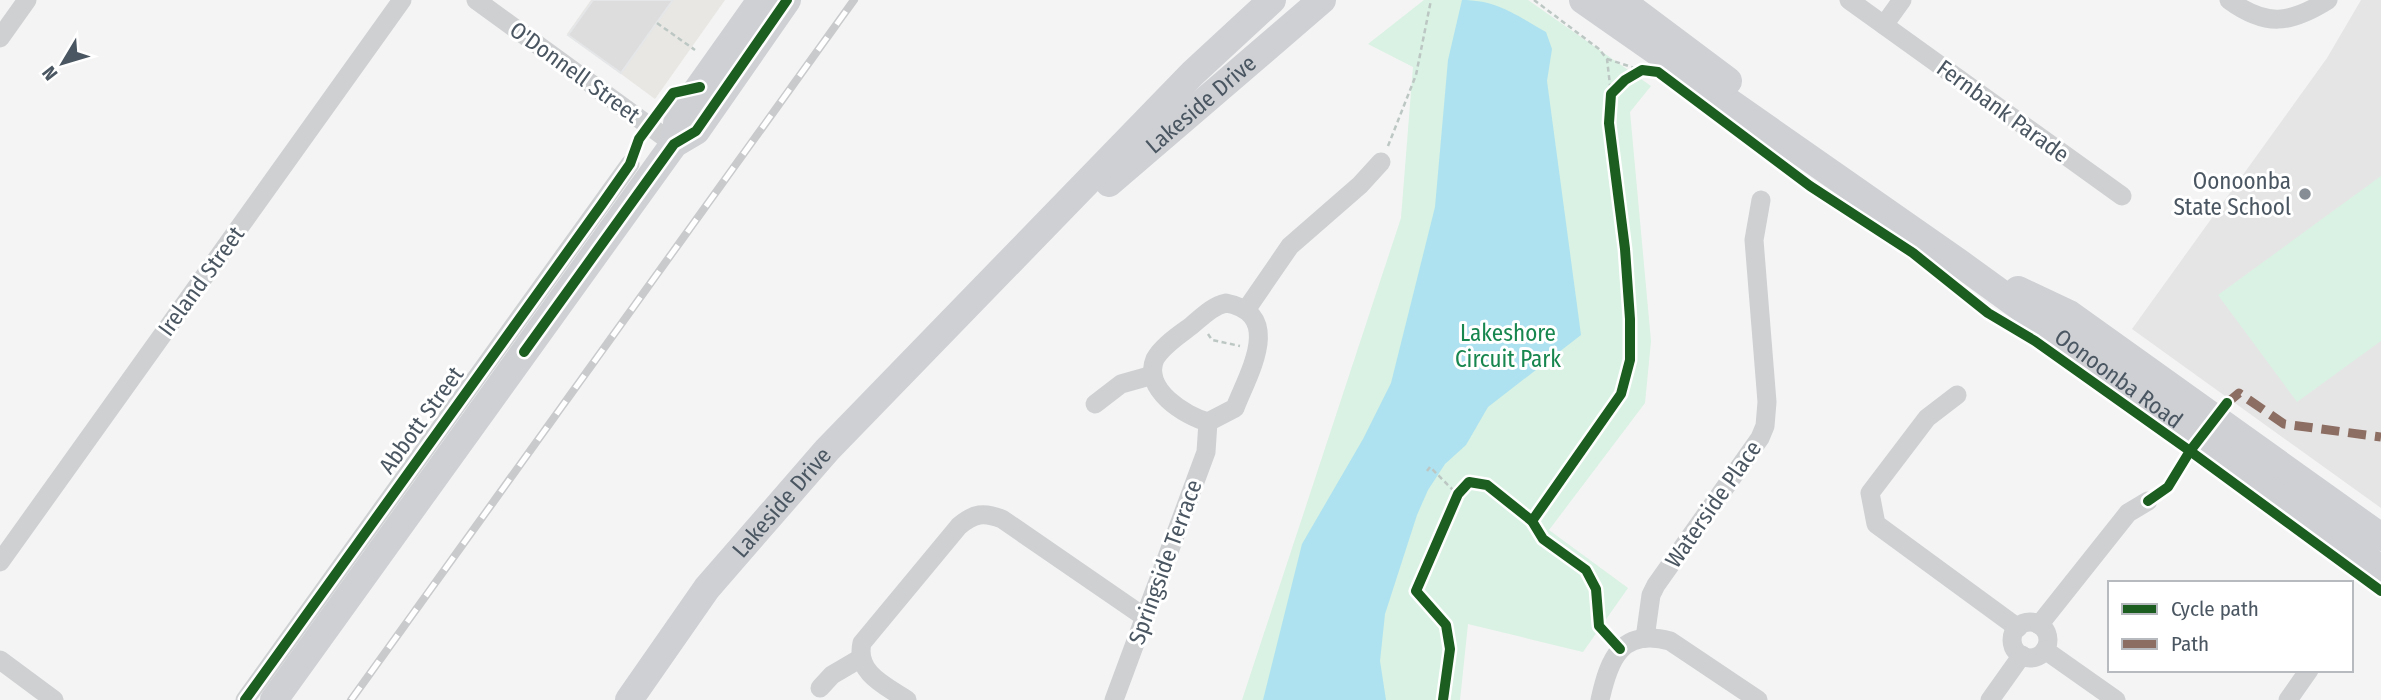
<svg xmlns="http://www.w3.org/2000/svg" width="2381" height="700" viewBox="0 0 2381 700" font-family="'Fira Sans Condensed',sans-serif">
  <rect width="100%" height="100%" fill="#f4f4f4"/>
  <polygon fill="#e8e7e3" points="591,0 725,0 655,99 567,34"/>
  <polygon fill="#e6e5e6" points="2361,0 2381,0 2381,508 2132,329 2327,58"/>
  <g fill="#d9f2e3">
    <polygon points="1424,0 1528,0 1651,86 1630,112 1651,341 1645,403 1549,530 1628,588 1583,652 1468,624 1460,700 1242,700 1401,218 1413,67 1368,44"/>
    <polygon points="2381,176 2381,341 2297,402 2218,295"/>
  </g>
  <path fill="#aee2f0" d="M1462 0C1497 0 1516 15 1546 32L1552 49 1547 81 1581 335 1488 407 1466 445 1445 464 1428 490 1417 515 1385 614 1380 661 1386 700H1263L1302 544 1363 439 1391 383 1435 207 1448 60Z"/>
  <polygon fill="#ddddde" stroke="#e5e6e7" stroke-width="2" points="593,0 673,0 621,73 568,35"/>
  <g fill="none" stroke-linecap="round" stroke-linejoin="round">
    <g stroke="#bcc7c4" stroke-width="2.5" stroke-dasharray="5 3.5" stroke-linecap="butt">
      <polyline points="1534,0 1599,49 1607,59 1611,94"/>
      <polyline points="657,23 695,50"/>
      <polyline points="1607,59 1641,70"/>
      <polyline points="1388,146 1416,75 1431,0"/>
      <polyline points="1208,334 1212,340 1240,346"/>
      <polyline points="1427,471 1430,467 1457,494"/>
      <polyline points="2163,490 2187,456"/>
      <path d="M1525 515C1533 522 1537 534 1545 541 1559 554 1581 560 1591 577 1606 602 1590 616 1609 637"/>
      <path d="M1532 521C1565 474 1617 419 1629 363 1641 310 1597 117 1613 93 1620 82 1632 76 1642 70"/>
      <polyline points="1443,700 1450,649 1446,625 1416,591 1458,494 1469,482 1487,485"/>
    </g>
    <g stroke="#ced0d2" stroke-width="19">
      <polyline points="476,0 674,144"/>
      <polyline points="1849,0 2122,196"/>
      <path d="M2229 0C2266 27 2290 24 2328 0"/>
      <polyline points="1884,25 1902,0"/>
      <polyline points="0,38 27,0"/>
      <path d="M1226 303C1285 314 1248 374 1235 408L1208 422C1185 416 1142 389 1155 359 1162 346 1179 335 1191 326 1202 317 1212 306 1226 303Z"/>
      <polyline points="1246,310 1290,246 1360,185 1381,162"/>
      <polyline points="1957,395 1927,418 1870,493 1876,524 2018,628"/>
      <polyline points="1095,404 1121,384 1153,375"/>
      <polyline points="0,562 402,0"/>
      <circle cx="2030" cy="640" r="18"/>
      <polyline points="2039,625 2128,513 2148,501"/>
      <polyline points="1645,638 1651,595 1656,585 1760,438 1765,426 1767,402 1754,240 1761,200"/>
      <polyline points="2045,650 2116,700"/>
      <polyline points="0,660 54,700"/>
      <polyline points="820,688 832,675 861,658"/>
      <polyline points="245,700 630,164"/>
      <path d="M907 700C886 686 855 673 862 643L959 526C974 513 984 512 1002 519L1143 616"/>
      <polyline points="1114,700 1206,452 1208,422"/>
      <path d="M1600 700C1609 659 1621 628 1670 641L1758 700"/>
      <polyline points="1990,700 2022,655"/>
      <polyline points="2288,700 2309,670"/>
    </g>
    <g stroke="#ced0d4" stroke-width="28">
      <path id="s1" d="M1583 0 1958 262 2381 569"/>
      <polyline points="1620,0 1728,81"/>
      <polyline points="674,144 678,117 761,0"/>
      <path id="s2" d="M1109 183 1322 0"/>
      <polyline points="2018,290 2069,314 2381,537"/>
      <polyline points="274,700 674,144 696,131 787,0"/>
      <path id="s3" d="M629 700 707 588 827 450 1193 73 1272 0"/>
    </g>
    <defs>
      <polyline id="rail" points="351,700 854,0"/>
    </defs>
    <use href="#rail" stroke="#c9cacc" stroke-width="8"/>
    <use href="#rail" stroke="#fff" stroke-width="5" stroke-dasharray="16" stroke-linecap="butt"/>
    <polyline stroke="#8d6e63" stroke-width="9" stroke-dasharray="18 9" stroke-linecap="butt" points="2227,403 2239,393 2284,424 2381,437"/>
    <defs>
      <g id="cycleway">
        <polyline points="524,352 674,144 696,131 787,0"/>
        <polyline points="2227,403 2190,451 2381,591"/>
        <polyline points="1532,521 1621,394 1630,360 1630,319 1625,249 1609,123 1611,94 1625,80 1642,70 1658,72 1810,186 1913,253 1988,313 2035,341 2190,451 2168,487 2148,501"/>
        <polyline points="245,700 602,204 630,164 639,139 673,93 700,87"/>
        <polyline points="1443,700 1450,649 1446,625 1416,591 1458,494 1469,482 1487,485 1532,521 1543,539 1586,570 1596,589 1599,626 1620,649"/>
      </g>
    </defs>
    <use href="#cycleway" stroke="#fff" stroke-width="15"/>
    <use href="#cycleway" stroke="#1b5e20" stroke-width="10"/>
  </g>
  <circle fill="#868d94" stroke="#fff" stroke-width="2.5" cx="2305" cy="194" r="7"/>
  <g text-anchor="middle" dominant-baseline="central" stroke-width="6" stroke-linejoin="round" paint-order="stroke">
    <g font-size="23" fill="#4a5661" stroke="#fff">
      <text transform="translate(575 72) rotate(36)">O'Donnell Street</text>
      <text stroke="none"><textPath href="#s2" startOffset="121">Lakeside Drive</textPath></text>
      <text transform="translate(2003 111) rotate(36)">Fernbank Parade</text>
      <text transform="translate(201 281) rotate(-54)">Ireland Street</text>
      <text stroke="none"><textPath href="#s1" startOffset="656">Oonoonba Road</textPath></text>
      <text transform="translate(421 420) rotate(-54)">Abbott Street</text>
      <text stroke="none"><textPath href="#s3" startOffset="250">Lakeside Drive</textPath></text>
      <text transform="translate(1713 504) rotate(-55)">Waterside Place</text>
      <text transform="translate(1165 562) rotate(-70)">Springside Terrace</text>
    </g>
    <g font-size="23" fill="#4a5661" stroke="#fff" text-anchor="end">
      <text x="2291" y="181">Oonoonba<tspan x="2291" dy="26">State School</tspan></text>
    </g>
    <g font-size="23" fill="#17864f" stroke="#fff">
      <text x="1508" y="333">Lakeshore<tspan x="1508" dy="26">Circuit Park</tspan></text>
    </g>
  </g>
  <rect x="2108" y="581" width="245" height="91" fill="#ffffff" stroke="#b7bbc0" stroke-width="2"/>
  <rect x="2122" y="604" width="35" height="10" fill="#1b5e20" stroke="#b7bbc0" stroke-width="2"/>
  <text x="2171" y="616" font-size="21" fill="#4a5661">Cycle path</text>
  <rect x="2122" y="639" width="35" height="10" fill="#8d6e63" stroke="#b7bbc0" stroke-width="2"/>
  <text x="2171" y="651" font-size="21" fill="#4a5661">Path</text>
  <g transform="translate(63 63) rotate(232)" stroke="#ffffff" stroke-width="5" paint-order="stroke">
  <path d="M0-5L12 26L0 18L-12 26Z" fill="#4a5661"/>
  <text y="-10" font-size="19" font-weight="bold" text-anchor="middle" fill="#4a5661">N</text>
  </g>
</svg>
